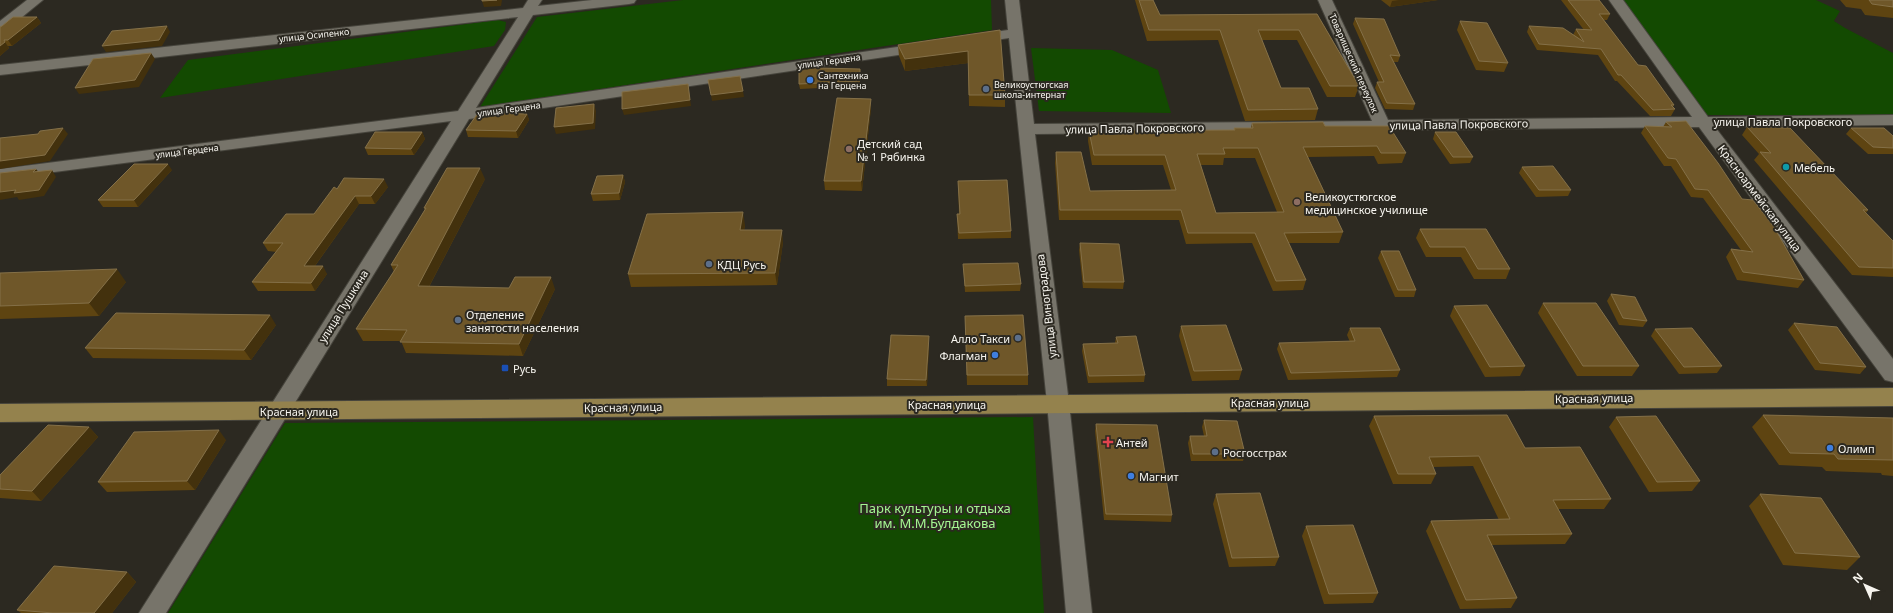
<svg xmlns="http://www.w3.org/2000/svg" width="1893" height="613" viewBox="0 0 1893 613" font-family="'Noto Sans',sans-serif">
  <rect width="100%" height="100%" fill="#2c2921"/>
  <g fill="#134a01">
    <polygon points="683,0 991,0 992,30 480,107 537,17"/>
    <polygon points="1616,0 1816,0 1840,11 1834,21 1845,28 1893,53 1893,115 1698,115"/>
    <polygon points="498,20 506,22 505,30 494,46 160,98 188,60"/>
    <polygon points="1031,48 1112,50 1158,70 1171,113 1039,111"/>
    <polygon points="1033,417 1044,613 168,613 285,423"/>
  </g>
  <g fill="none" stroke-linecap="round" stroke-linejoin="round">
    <defs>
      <g id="minor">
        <polygon points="27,0 43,0 5,31 0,32 0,21"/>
        <polygon points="528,0 542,0 538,6 592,0 636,0 634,3 629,4 533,15 476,108 925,43 930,44 932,47 930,50 925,51 469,119 166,613 139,613 451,121 0,179 0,169 458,111 518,17 0,75 0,65 523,8"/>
        <polygon points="1005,0 1019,0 1034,124 1372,121 1318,0 1332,0 1388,120 1692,117 1609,0 1623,0 1708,117 1893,115 1893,125 1715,127 1893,359 1893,382 1885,380 1699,127 1035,134 1069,403 1092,613 1066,613 1047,403 1009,38 975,43 970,42 968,39 970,36 975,35 1008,30"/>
      </g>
      <polygon id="major" points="1893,388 1893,406 0,422 0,404"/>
    </defs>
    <use href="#minor" stroke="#46443c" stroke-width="2"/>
    <use href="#major" stroke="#46443c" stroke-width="2"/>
    <use href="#minor" fill="#77746a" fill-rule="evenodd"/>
    <use href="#major" fill="#94824d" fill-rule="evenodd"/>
  </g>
  <g fill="#5e4411" fill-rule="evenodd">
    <polygon points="1135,0 1153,0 1160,15 1317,14 1359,86 1355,97 1327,97 1297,40 1262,40 1281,88 1318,109 1315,120 1245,121 1218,40 1147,41"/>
    <polygon points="1381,0 1438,0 1390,7"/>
    <polygon points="1561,0 1599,0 1610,14 1607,20 1604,20 1638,65 1674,105 1673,107 1675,109 1671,116 1650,116 1617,81 1615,81 1598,55 1537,50 1527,32 1529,26 1573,35 1576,29 1584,30"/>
    <polygon points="1840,0 1893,0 1893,18 1865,15 1861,9 1846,7"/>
    <polygon points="37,17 41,23 12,46 8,46 9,48 0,56 0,27"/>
    <polygon points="1355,18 1400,56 1398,62 1393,62 1415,104 1413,110 1385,109 1375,88 1377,82 1379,82 1353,24"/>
    <polygon points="1460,21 1508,63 1504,72 1476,70 1457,30"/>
    <polygon points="1000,30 1005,95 1005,107 969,106 968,63 905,71 899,56 898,45"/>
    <polygon points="819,68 860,69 860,86 800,89 799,84"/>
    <polygon points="871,99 871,108 862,191 825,190 824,181"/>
    <polygon points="527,114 529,120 518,138 468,137 466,130"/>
    <polygon points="1666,122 1742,199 1804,280 1798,288 1737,280 1726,257 1731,249 1741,250 1703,198 1691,197 1671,166 1664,166 1641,133 1645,126 1663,127"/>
    <path d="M1252 123 1325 126 1406 153 1402 163 1378 164 1374 156 1308 157 1343 232 1339 243H1289L1306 280 1303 290 1273 291 1252 243 1186 244 1179 220H1059L1055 163 1056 152 1090 191 1171 190 1163 165H1092L1088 141 1089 131 1234 130V128H1251ZM1224 158H1255L1277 212 1216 213 1201 165H1223Z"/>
    <polygon points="1747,127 1868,210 1866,213 1893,241 1893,277 1852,275 1754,160 1759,154 1742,135"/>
    <polygon points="1851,128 1893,136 1893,154 1868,154 1846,134"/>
    <polygon points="422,132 425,139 414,155 368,155 365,148"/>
    <polygon points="1435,132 1473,157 1470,163 1450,164 1433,139"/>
    <polygon points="1522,167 1571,190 1568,196 1536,197 1519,173"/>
    <polygon points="172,170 138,207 103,207 98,200"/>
    <polygon points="623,175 625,182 620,200 593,201 591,194"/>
    <polygon points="485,179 429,287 555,289 523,356 406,353 401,341 363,341 356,329 394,272 391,265 425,210 424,208"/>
    <polygon points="958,181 1011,231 1011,238 958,239 957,214 959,214"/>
    <polygon points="388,187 375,204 359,204 315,266 327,274 315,291 258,291 252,282 277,252 268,251 263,243 314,214 337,189"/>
    <polygon points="745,225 744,230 783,242 777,285 631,287 628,274"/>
    <polygon points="1420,229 1486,229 1510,269 1506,279 1474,279 1461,257 1426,257 1416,238"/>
    <polygon points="1080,243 1124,282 1123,289 1083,288 1079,250"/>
    <polygon points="1381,251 1416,290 1414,297 1395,297 1378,258"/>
    <polygon points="963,264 1021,284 1020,291 965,292"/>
    <polygon points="0,273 126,282 99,316 0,319"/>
    <polygon points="1611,294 1647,321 1643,327 1619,325 1607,301"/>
    <polygon points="1543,303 1639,366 1632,376 1577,376 1538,313"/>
    <polygon points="1454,306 1525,366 1520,376 1485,377 1450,316"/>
    <polygon points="965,316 1028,375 1028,385 967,385"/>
    <polygon points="1794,323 1866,367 1860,374 1815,370 1788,330"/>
    <polygon points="276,325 251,360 93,358 85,348"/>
    <polygon points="1181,326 1242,370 1239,380 1192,381 1179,336"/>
    <polygon points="1350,328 1400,370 1397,377 1288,380 1277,349 1279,343 1350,342 1347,335"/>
    <polygon points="1655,329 1722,366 1717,373 1679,374 1651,336"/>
    <polygon points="1116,337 1145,375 1144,382 1088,383 1082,351 1083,344 1115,343"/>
    <polygon points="929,343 927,386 887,386 887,379"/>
    <polygon points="1763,415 1893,418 1893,476 1882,475 1881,473 1826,471 1822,467 1779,465 1752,427"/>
    <polygon points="1374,416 1525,448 1611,499 1604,509 1558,509 1572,534 1565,544 1491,545 1517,598 1511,608 1460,609 1426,531 1431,521 1499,520 1473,466 1433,467 1436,474 1431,484 1393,484 1369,426"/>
    <polygon points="1616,417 1700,481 1692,491 1649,492 1609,427"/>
    <polygon points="1204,420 1245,454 1243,461 1191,461 1188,443 1190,436 1204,436 1202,427"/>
    <polygon points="1096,424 1172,515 1171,522 1104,520 1095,431"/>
    <polygon points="89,427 98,437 41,501 0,498 0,475"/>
    <polygon points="226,440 195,490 107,492 98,482"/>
    <polygon points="1216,494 1279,557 1275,566 1229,567 1213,504"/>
    <polygon points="1760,494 1860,557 1847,570 1783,565 1749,506"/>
    <polygon points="1306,526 1378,593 1373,603 1324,604 1302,536"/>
    <polygon points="127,572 136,582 112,613 21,613 17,610"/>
  </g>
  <g fill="#43310d">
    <polygon points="497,0 502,0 501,6 484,7 482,1"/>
    <polygon points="1399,0 1438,0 1390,7 1392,1"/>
    <polygon points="37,17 41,23 12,46 8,40"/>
    <polygon points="167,26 170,32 162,46 106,52 102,46"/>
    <polygon points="5,42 9,48 0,56 0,46"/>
    <polygon points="968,51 968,63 905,71 905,59"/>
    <polygon points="151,53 155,59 139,87 79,94 75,88"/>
    <polygon points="688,84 691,106 624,115 622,109"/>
    <polygon points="743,91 744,97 712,101 711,95"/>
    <polygon points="871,99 871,108 862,191 861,181"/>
    <polygon points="594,104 596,111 595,129 556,134 554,127"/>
    <polygon points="527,114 529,120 518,138 516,131"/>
    <polygon points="63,128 68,134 50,161 0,169 0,161"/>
    <polygon points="422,132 425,139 414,155 411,149"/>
    <polygon points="168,164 172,170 138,207 134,200"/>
    <polygon points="480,168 485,179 423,298 418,286"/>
    <polygon points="36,169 41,175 33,172"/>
    <polygon points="52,170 56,177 44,196 19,200 17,197 0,200 0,192 16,190"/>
    <polygon points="623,175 625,182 620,200 619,193"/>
    <polygon points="384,179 388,187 375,204 371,196"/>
    <polygon points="355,196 359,204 309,274 304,266"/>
    <polygon points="743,212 745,225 742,243 740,230"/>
    <polygon points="782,230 783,242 777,285 775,273"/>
    <polygon points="323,266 327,274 315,291 311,283"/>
    <polygon points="117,269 126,282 99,316 89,303"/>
    <polygon points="551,277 555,289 523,356 519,344"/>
    <polygon points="270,315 276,325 251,360 244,350"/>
    <polygon points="929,336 929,343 927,386 926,380"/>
    <polygon points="89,427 98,437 41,501 32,491"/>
    <polygon points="219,430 226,440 195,490 187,481"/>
    <polygon points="127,572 136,582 112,613 94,613"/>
  </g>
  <g fill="#6f5729" stroke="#847048" fill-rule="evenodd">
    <polygon points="482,0 497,0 482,1"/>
    <polygon points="1139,0 1153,0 1160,15 1317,14 1359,86 1330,86 1299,30 1258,30 1281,88 1309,88 1318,109 1248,110 1220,30 1149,30"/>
    <polygon points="1568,0 1599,0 1610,14 1599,14 1638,65 1646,66 1674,105 1671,105 1675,109 1653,110 1621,75 1618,75 1601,49 1539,44 1529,26 1563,28 1584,42 1576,29 1592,30"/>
    <polygon points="1869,0 1893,0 1893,7 1872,4"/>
    <polygon points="13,17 37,17 8,40 4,40 5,42 0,46 0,27 2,26"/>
    <polygon points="1355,18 1384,19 1400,56 1390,55 1415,104 1387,103 1377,82 1384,82"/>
    <polygon points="1460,21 1487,23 1508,63 1479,61"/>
    <polygon points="167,26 159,40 102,46 112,31"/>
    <polygon points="1000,30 1005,95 969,95 968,51 905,59 898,45"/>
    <polygon points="151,53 135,80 75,88 93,59"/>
    <polygon points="819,66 819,68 860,69 860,81 799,84 799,67"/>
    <polygon points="740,76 743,91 711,95 708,80"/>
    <polygon points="688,84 690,100 622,109 622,92"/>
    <polygon points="837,98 871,99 861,181 824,181"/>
    <polygon points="594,104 593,123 554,127 556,108"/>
    <polygon points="478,113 527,114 516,131 466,130"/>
    <polygon points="1686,121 1718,163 1742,199 1753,200 1774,227 1804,280 1743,272 1731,249 1753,252 1708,190 1695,189 1676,159 1668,158 1645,126 1672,127 1666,122"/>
    <path d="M1323 122 1325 126H1389L1406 153H1381L1377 146 1303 147 1343 232 1284 233 1306 280 1276 281 1255 233H1188L1181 210H1060L1056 152H1081L1090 191 1176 190 1165 155H1094L1089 131 1235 130 1234 128H1253L1252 123ZM1223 148H1258L1284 212 1216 213 1197 154H1225Z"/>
    <polygon points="1747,127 1790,128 1868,210 1863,210 1893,241 1893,268 1859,267 1760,152 1771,153"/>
    <polygon points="63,128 45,155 0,161 0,138 38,134 40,131"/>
    <polygon points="1851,128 1884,128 1893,136 1893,148 1873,147"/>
    <polygon points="375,132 422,132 411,149 365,148"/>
    <polygon points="1435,132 1456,132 1473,157 1453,157"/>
    <polygon points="134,164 168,164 134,200 98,200"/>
    <polygon points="1553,166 1571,190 1539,190 1522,167"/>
    <polygon points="447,168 480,168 418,286 509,288 515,277 551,277 519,344 400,342 407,330 356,329 398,265 391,265 426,208 424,208"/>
    <polygon points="36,169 33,172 52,170 39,190 14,193 16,190 0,192 0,173"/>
    <polygon points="623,175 619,193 591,194 597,176"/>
    <polygon points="344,178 384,179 371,196 355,196 304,266 323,266 311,283 252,282 283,243 263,243 286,214 314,214 334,187 337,189"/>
    <polygon points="1007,180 1011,231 959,233 957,214 960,214 958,181"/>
    <polygon points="743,212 740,230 782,230 775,273 628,274 647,214"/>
    <polygon points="1420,229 1486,229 1510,269 1478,269 1465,247 1430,247"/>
    <polygon points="1080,243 1119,244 1124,282 1084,282"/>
    <polygon points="1381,251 1399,251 1416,290 1398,290"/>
    <polygon points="1018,263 1021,284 965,286 963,264"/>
    <polygon points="117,269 89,303 0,306 0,273"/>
    <polygon points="1611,294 1635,297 1647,321 1623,318"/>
    <polygon points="1543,303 1596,303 1639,366 1583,366"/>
    <polygon points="1487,305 1525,366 1490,367 1454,306"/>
    <polygon points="116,313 270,315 244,350 85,348"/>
    <polygon points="1023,315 1028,375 967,375 965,316"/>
    <polygon points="1794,323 1837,327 1866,367 1820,363"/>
    <polygon points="1226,325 1242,370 1194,371 1181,326"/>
    <polygon points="1350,328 1380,328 1400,370 1291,373 1279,343 1355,341"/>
    <polygon points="1692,328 1722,366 1684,367 1655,329"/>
    <polygon points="891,335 929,336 926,380 887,379"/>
    <polygon points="1136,336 1145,375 1089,376 1083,344 1118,343 1116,337"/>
    <polygon points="1507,415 1525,448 1580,447 1611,499 1553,500 1572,534 1487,535 1517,598 1466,600 1431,521 1510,519 1479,456 1429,457 1436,474 1398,474 1374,416"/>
    <polygon points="1763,415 1893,418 1893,460 1838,459 1834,454 1790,453"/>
    <polygon points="1656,416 1700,481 1657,482 1616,417"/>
    <polygon points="1204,420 1237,421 1245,454 1193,454 1190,436 1207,436"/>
    <polygon points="1096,424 1157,425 1172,515 1106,514"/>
    <polygon points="48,425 89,427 32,491 0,489 0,475"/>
    <polygon points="219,430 187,481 98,482 134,432"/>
    <polygon points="1260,493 1279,557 1232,558 1216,494"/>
    <polygon points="1760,494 1821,498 1860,557 1795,553"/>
    <polygon points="1353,525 1378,593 1329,594 1306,526"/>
    <polygon points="54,566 127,572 94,613 53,613 17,610"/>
  </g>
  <g fill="#3f7fe0" stroke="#2c2921" stroke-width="1.5">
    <circle cx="810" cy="80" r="4"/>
    <circle cx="995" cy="355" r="4"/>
    <circle cx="1830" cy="448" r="4"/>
    <circle cx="1131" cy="476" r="4"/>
  </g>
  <g fill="#5c6f8a" stroke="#2c2921" stroke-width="1.5">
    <circle cx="986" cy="89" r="4"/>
    <circle cx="709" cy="264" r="4"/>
    <circle cx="458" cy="320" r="4"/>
    <circle cx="1018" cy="338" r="4"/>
    <circle cx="1215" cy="452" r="4"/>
  </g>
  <g fill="#8d6e63" stroke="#2c2921" stroke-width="1.5">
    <circle cx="849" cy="149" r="4"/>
    <circle cx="1297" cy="202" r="4"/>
  </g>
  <circle fill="#0f9aa8" stroke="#2c2921" stroke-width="1.5" cx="1786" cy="167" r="4"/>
  <rect fill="#1a4fb4" stroke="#2c2921" stroke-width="1.5" x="501" y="364" width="8" height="8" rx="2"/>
  <path fill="#e0444e" stroke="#2c2921" stroke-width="1.5" d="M1106 436h4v4h4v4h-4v4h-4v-4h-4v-4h4z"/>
  <g text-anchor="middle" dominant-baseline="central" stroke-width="4" stroke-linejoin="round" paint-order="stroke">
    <g font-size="9" fill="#f7f5ef" stroke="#2c2921">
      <text transform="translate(314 35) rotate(-6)">улица Осипенко</text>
      <text transform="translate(829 61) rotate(-8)">улица Герцена</text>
      <text transform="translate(1354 63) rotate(66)">Товарищеский переулок</text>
      <text transform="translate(509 109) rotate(-8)">улица Герцена</text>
      <text transform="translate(187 151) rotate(-7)">улица Герцена</text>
    </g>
    <g font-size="9" fill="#f7f5ef" stroke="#2c2921" text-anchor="start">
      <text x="818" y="75">Сантехника<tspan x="818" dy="10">на Герцена</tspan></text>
      <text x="994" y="84">Великоустюгская<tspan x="994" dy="10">школа-интернат</tspan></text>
    </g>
    <g font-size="11" fill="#f7f5ef" stroke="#2c2921">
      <text x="1783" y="121">улица Павла Покровского</text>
      <text transform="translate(1459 124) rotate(-1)">улица Павла Покровского</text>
      <text transform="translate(1135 128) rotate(-1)">улица Павла Покровского</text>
      <text transform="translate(1760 198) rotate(53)">Красноармейская улица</text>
      <text transform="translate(343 306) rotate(-58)">улица Пушкина</text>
      <text transform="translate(1046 306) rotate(-97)">улица Виноградова</text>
      <text transform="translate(1594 398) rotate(-1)">Красная улица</text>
      <text x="1270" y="402">Красная улица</text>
      <text x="947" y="404">Красная улица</text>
      <text transform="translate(623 407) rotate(-1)">Красная улица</text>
      <text x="299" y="411">Красная улица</text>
    </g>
    <g font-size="11" fill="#f7f5ef" stroke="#2c2921" text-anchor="start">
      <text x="857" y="143">Детский сад<tspan x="857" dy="13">№ 1 Рябинка</tspan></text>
      <text x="1794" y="167">Мебель</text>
      <text x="1305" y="196">Великоустюгское<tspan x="1305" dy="13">медицинское училище</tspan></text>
      <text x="717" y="264">КДЦ Русь</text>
      <text x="466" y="314">Отделение<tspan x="466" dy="13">занятости населения</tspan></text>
      <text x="1010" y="338" text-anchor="end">Алло Такси</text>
      <text x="987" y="355" text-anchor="end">Флагман</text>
      <text x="513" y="368">Русь</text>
      <text x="1116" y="442">Антей</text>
      <text x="1838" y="448">Олимп</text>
      <text x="1223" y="452">Росгосстрах</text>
      <text x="1139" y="476">Магнит</text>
    </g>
    <g font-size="13" fill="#a4f691" stroke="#2c2921">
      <text x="935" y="508">Парк культуры и отдыха<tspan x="935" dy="15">им. М.М.Булдакова</tspan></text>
    </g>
  </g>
  <g transform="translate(1865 585) rotate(315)" stroke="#2c2921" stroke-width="3" paint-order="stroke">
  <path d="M0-3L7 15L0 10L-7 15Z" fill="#f7f5ef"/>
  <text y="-6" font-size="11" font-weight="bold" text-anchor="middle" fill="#f7f5ef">N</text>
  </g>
</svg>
